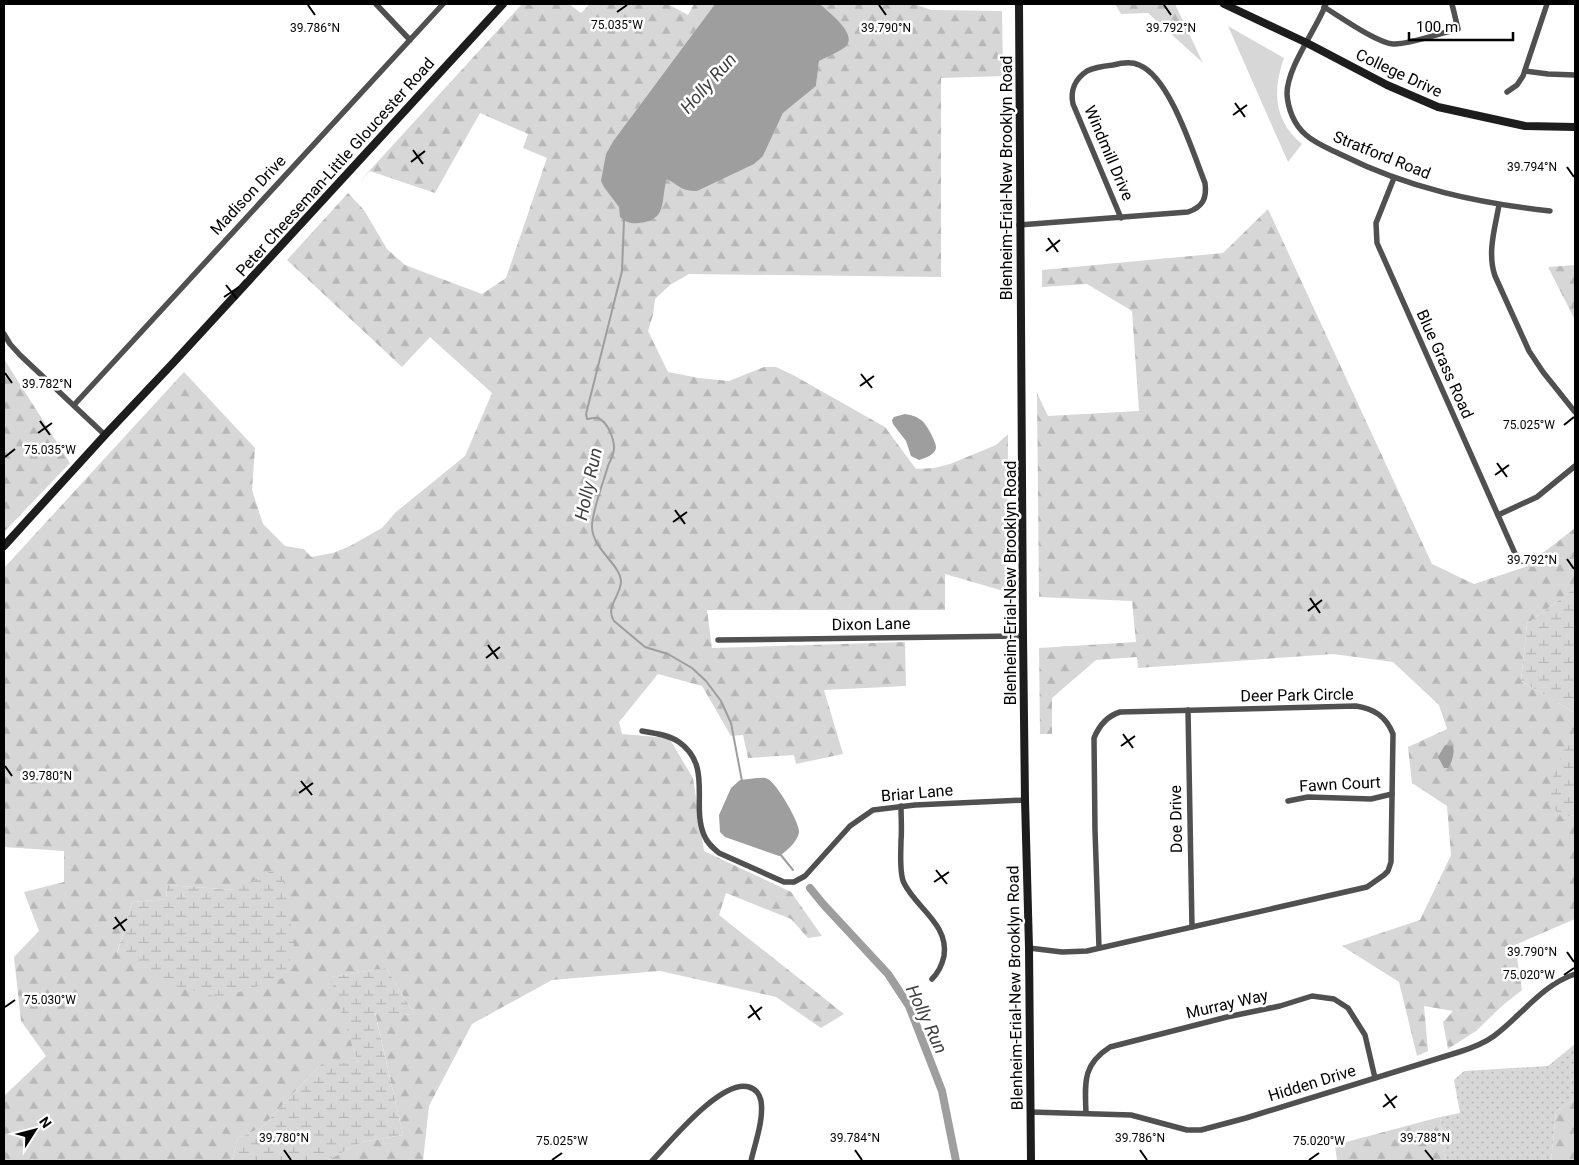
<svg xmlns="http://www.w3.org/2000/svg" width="1579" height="1165" viewBox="0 0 1579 1165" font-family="Roboto,sans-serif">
  <defs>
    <pattern id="grass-dots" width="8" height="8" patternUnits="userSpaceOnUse" patternTransform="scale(1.25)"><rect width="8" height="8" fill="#d7d7d7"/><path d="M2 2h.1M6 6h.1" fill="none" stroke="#b7b7b7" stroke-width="1.8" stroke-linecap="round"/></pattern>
    <pattern id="forest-firs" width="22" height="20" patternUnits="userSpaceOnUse" patternTransform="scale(1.25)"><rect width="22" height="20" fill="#d7d7d7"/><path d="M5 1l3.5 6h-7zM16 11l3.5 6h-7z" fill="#b7b7b7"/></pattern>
    <pattern id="wetland-marsh" width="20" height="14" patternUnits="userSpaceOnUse" patternTransform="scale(1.25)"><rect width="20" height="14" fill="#d7d7d7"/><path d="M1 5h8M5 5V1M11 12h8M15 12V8" fill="none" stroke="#b7b7b7"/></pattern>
  </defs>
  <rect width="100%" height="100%" fill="#fff"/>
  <polygon fill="url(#grass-dots)" points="1575,1044 1575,1098 1556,1112 1551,1161 1446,1161 1440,1117 1460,1113 1454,1080 1464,1071 1548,1066"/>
  <g fill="url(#forest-firs)" fill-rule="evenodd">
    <path d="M522 4H569L581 13 590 4H668L688 15 694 4H715L614 140 655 219 667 179 763 156 783 113 816 86 819 61 820 4H915L931 10 1002 11 1003 76 941 78V277L689 274 670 285 655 299 653 315 648 331 668 372 699 378 729 381 764 367H776L793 375 885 427 916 469 934 468 950 464 996 445 1008 434 1007 592 945 574V610H707L712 648 905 642 906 686 824 690 843 754 796 764 794 755 748 758 743 735 731 736 702 686 658 674 619 722 622 734 669 738 693 778 704 851 791 892 822 936 808 938 791 919 726 893 719 915 844 1014 821 1028 776 997 660 971 552 980 472 1024 429 1106 423 1161H326L362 1142 403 1135 375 1012 415 1015 386 968 331 977 358 1063H322L261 1128 238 1138 232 1161H4V1096L46 1056 21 1021 14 957 39 931 24 892 64 882V851L4 847V568L184 372 255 448 252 490 263 524 285 546 304 549 311 557 333 553 350 546 382 528 396 512 465 456 492 393 430 337 402 367 287 260 348 193 364 210 387 249 405 265 482 294 506 278 547 158 523 148 528 134 480 113 435 193 370 171 360 181ZM167 885 235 890 117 953 132 902 166 899Z"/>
    <polygon points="1115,4 1175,4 1203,63 1148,13 1121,14"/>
    <polygon points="1268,209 1432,564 1474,584 1525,567 1575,528 1575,588 1527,624 1521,681 1575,713 1575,739 1563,752 1563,818 1575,815 1575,919 1515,945 1522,990 1502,1006 1476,1031 1448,1049 1443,1022 1453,1011 1424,1006 1428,1051 1417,1056 1399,982 1342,946 1420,920 1451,855 1447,806 1412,783 1408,747 1447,729 1439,705 1393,662 1333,654 1138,668 1137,657 1096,660 1052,698 1052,734 1040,734 1039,648 1136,642 1132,601 1039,597 1037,393 1048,416 1139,411 1132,311 1087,284 1042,287 1042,270 1223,253"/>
    <polygon points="1575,265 1575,320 1548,267"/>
    <polygon points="4,359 70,463 4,532"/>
    <polygon points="1575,1098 1575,1161 1551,1161 1556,1112"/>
    <polygon points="1440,1117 1446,1161 1337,1161 1335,1145"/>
  </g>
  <g fill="url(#wetland-marsh)">
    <polygon points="1575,588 1575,713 1521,681 1527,624"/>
    <polygon points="1575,739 1575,815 1563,818 1545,800 1563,751"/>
    <polygon points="281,866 294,944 286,977 220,998 157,981 117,954 132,902 166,899 167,885 235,890"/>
    <polygon points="386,968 415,1015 375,1013 403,1135 362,1142 326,1161 232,1161 238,1138 261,1128 322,1063 358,1063 330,977"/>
  </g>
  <path fill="#d7d7d7" d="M1228 26 1284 58C1272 91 1274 121 1302 144L1288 162Z"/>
  <g fill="#9e9e9e">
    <path d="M715 4H820C828 12 856 32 847 45 844 50 824 58 819 61L816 86 783 113 763 156 754 164 697 191C681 191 680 186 667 179 660 199 669 221 638 223 630 224 626 222 620 217L619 207 604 187 601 181 606 154 614 140Z"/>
    <path d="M905 414C911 415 916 416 921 420 926 423 937 443 936 448 935 455 925 458 919 460L911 456 906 441 893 424 892 420 894 417Z"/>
    <path d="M1445 745 1453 746C1455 752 1452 763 1448 768H1444L1438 757Z"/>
    <path d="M757 778C761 778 765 777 768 779 777 784 800 823 799 832 798 841 786 852 779 856L725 837 720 832 719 815 731 788 740 780Z"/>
  </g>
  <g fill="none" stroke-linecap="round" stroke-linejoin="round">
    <g stroke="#9e9e9e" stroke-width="2">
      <path d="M624 219 622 271 586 414 587 419C591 419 595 417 598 418 608 422 614 439 614 448 614 454 610 461 608 466 603 483 593 509 592 525 591 549 621 564 621 582 620 597 605 607 614 621L645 647 668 654 692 668 706 681 721 701 731 723 742 781"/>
      <polyline points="780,854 793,870"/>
    </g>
    <polyline stroke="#9e9e9e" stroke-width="8" points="810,888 823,904 888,974 909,1006 942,1091 956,1161"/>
    <g stroke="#505050" stroke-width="5.5">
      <polyline points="376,4 410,40"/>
      <path d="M1326 4C1316 30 1287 67 1287 94 1288 109 1294 125 1306 135 1316 144 1330 149 1342 155 1408 188 1477 203 1550 211"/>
      <path d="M1324 7C1339 16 1377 43 1393 44 1408 45 1441 33 1458 29L1452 4"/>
      <polyline points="1525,71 1548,74 1575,75"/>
      <polyline points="1507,92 1517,85 1523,76 1547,4"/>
      <polyline points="1394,178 1376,223 1377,243 1517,558"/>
      <path d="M1499 205C1495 228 1487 253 1495 276L1529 351 1543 372 1575 412"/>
      <path d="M1019 225 1188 212C1203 207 1207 198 1205 183 1193 153 1170 77 1139 65 1131 61 1121 63 1113 65 1104 66 1095 67 1087 71 1075 79 1070 91 1073 104L1121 218"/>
      <polyline points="4,334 10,344 20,355 105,435"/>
      <polyline points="74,405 443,4"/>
      <polyline points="1498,515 1537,497 1575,466"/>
      <polyline points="718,640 1023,636"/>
      <polyline points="1188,710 1192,927"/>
      <path d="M642 731C654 733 669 735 679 742 713 766 691 805 704 835 707 843 713 848 719 853L784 882H794L805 876 850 826 873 810 915 805 1025 800"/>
      <polyline points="1288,801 1308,797 1371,799 1392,794"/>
      <path d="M901 806C901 817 902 830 901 841 901 852 899 873 904 883 916 908 949 924 944 956 942 965 939 972 932 979"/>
      <path d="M1029 948 1062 952 1087 951 1367 887 1384 875 1388 871 1391 862 1393 734C1386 716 1374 709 1356 706L1120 712C1107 716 1099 726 1094 738L1095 830 1099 948"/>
      <path d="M1030 1112 1131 1115 1187 1130H1201L1246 1118 1459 1052C1472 1048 1483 1044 1494 1036 1522 1015 1542 985 1575 974"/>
      <path d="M1086 1113C1085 1083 1082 1065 1110 1047L1227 1017 1280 1006 1312 996 1334 999 1348 1008 1365 1035 1375 1078"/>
      <path d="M652 1161C670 1142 721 1079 749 1087 756 1089 760 1095 761 1101 764 1120 755 1143 751 1161"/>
    </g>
    <g stroke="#1d1d1d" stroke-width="8">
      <polyline points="1019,4 1023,636 1025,800 1029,948 1031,1161"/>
      <polyline points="1224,4 1307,43 1387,85 1438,107 1525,126 1575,127"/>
      <polyline points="4,546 105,435 174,362 503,4"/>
    </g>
  </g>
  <path fill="none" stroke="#000" stroke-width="2" d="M308 5 315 15M879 5 886 15M1164 5 1171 15M617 12 627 5M1235 103 1245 117M1233 115 1247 105M413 150 423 164M411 162 425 151M1567 167 1574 177M1048 238 1058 252M1046 251 1060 240M226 285 237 299M224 297 239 287M5 373 12 383M861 374 872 388M860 386 874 376M40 421 50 435M1564 425 1574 417M38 433 52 423M5 457 15 449M1497 463 1507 477M1495 475 1509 465M675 510 685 524M673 522 687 512M1567 559 1574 569M1310 598 1320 613M1308 611 1322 600M488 645 498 659M486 658 500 647M1123 734 1133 748M1121 746 1135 736M5 766 12 776M301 781 312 795M299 793 313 783M936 870 947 884M934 882 949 872M115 917 125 931M113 929 127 919M1567 952 1574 962M1564 975 1574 968M750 1005 760 1020M5 1007 15 1000M748 1018 762 1007M1385 1094 1395 1108M1383 1107 1397 1096M284 1150 291 1160M855 1150 862 1160M1140 1150 1147 1160M1425 1150 1433 1160M552 1160 562 1153M1309 1160 1319 1153"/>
  <g text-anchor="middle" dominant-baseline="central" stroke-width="5" stroke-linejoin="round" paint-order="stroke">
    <g font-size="16" fill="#000" stroke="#fff">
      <text transform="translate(1399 73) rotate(25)">College Drive</text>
      <text transform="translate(1109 153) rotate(67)">Windmill Drive</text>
      <text transform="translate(1382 155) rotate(22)">Stratford Road</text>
      <text transform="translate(335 167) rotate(-48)">Peter Cheeseman-Little Gloucester Road</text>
      <text transform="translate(1006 178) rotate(-90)">Blenheim-Erial-New Brooklyn Road</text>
      <text transform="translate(248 195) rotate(-47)">Madison Drive</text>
      <text transform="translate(1445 364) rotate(66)">Blue Grass Road</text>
      <text transform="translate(1010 583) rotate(-90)">Blenheim-Erial-New Brooklyn Road</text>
      <text transform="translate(871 624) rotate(-1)">Dixon Lane</text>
      <text transform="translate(1297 695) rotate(-1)">Deer Park Circle</text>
      <text transform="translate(1340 784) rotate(-3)">Fawn Court</text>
      <text transform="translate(917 793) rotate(-5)">Briar Lane</text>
      <text transform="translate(1176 819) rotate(-91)">Doe Drive</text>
      <text transform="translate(1015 988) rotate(-91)">Blenheim-Erial-New Brooklyn Road</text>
      <text transform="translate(1227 1004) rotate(-13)">Murray Way</text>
      <text transform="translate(1312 1083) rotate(-17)">Hidden Drive</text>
    </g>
    <g font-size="18" font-style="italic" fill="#3f3f3f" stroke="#fff">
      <text transform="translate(708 83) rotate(-48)">Holly Run</text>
      <text transform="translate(588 484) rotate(-78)">Holly Run</text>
      <text transform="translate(927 1019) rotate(65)">Holly Run</text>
    </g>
  </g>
  <g font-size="12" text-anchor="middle" fill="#000" stroke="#fff" stroke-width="5" stroke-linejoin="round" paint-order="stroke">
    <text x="617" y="29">75.035°W</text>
    <text x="886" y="32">39.790°N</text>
    <text x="1171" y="32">39.792°N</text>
    <text x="315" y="32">39.786°N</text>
    <text x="1532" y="171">39.794°N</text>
    <text x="47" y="388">39.782°N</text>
    <text x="1529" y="429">75.025°W</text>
    <text x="50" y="454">75.035°W</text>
    <text x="1532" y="564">39.792°N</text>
    <text x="47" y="780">39.780°N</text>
    <text x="1532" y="956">39.790°N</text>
    <text x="1529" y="979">75.020°W</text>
    <text x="50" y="1004">75.030°W</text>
    <text x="284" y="1142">39.780°N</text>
    <text x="855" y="1142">39.784°N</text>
    <text x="1140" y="1142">39.786°N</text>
    <text x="1425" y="1142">39.788°N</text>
    <text x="562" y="1145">75.025°W</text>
    <text x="1319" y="1145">75.020°W</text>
  </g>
  <rect width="1579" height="1165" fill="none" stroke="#000000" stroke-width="10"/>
  <g transform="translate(35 1130) rotate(54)" stroke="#ffffff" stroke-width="4" paint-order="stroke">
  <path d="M0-4L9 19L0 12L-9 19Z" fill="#000000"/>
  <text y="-8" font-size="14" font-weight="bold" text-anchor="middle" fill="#000000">N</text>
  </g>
  <path d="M1409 32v8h104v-8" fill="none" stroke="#000000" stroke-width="2.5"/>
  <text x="1416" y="32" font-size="15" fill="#000000" stroke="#ffffff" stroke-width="4" paint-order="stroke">100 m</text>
</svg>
